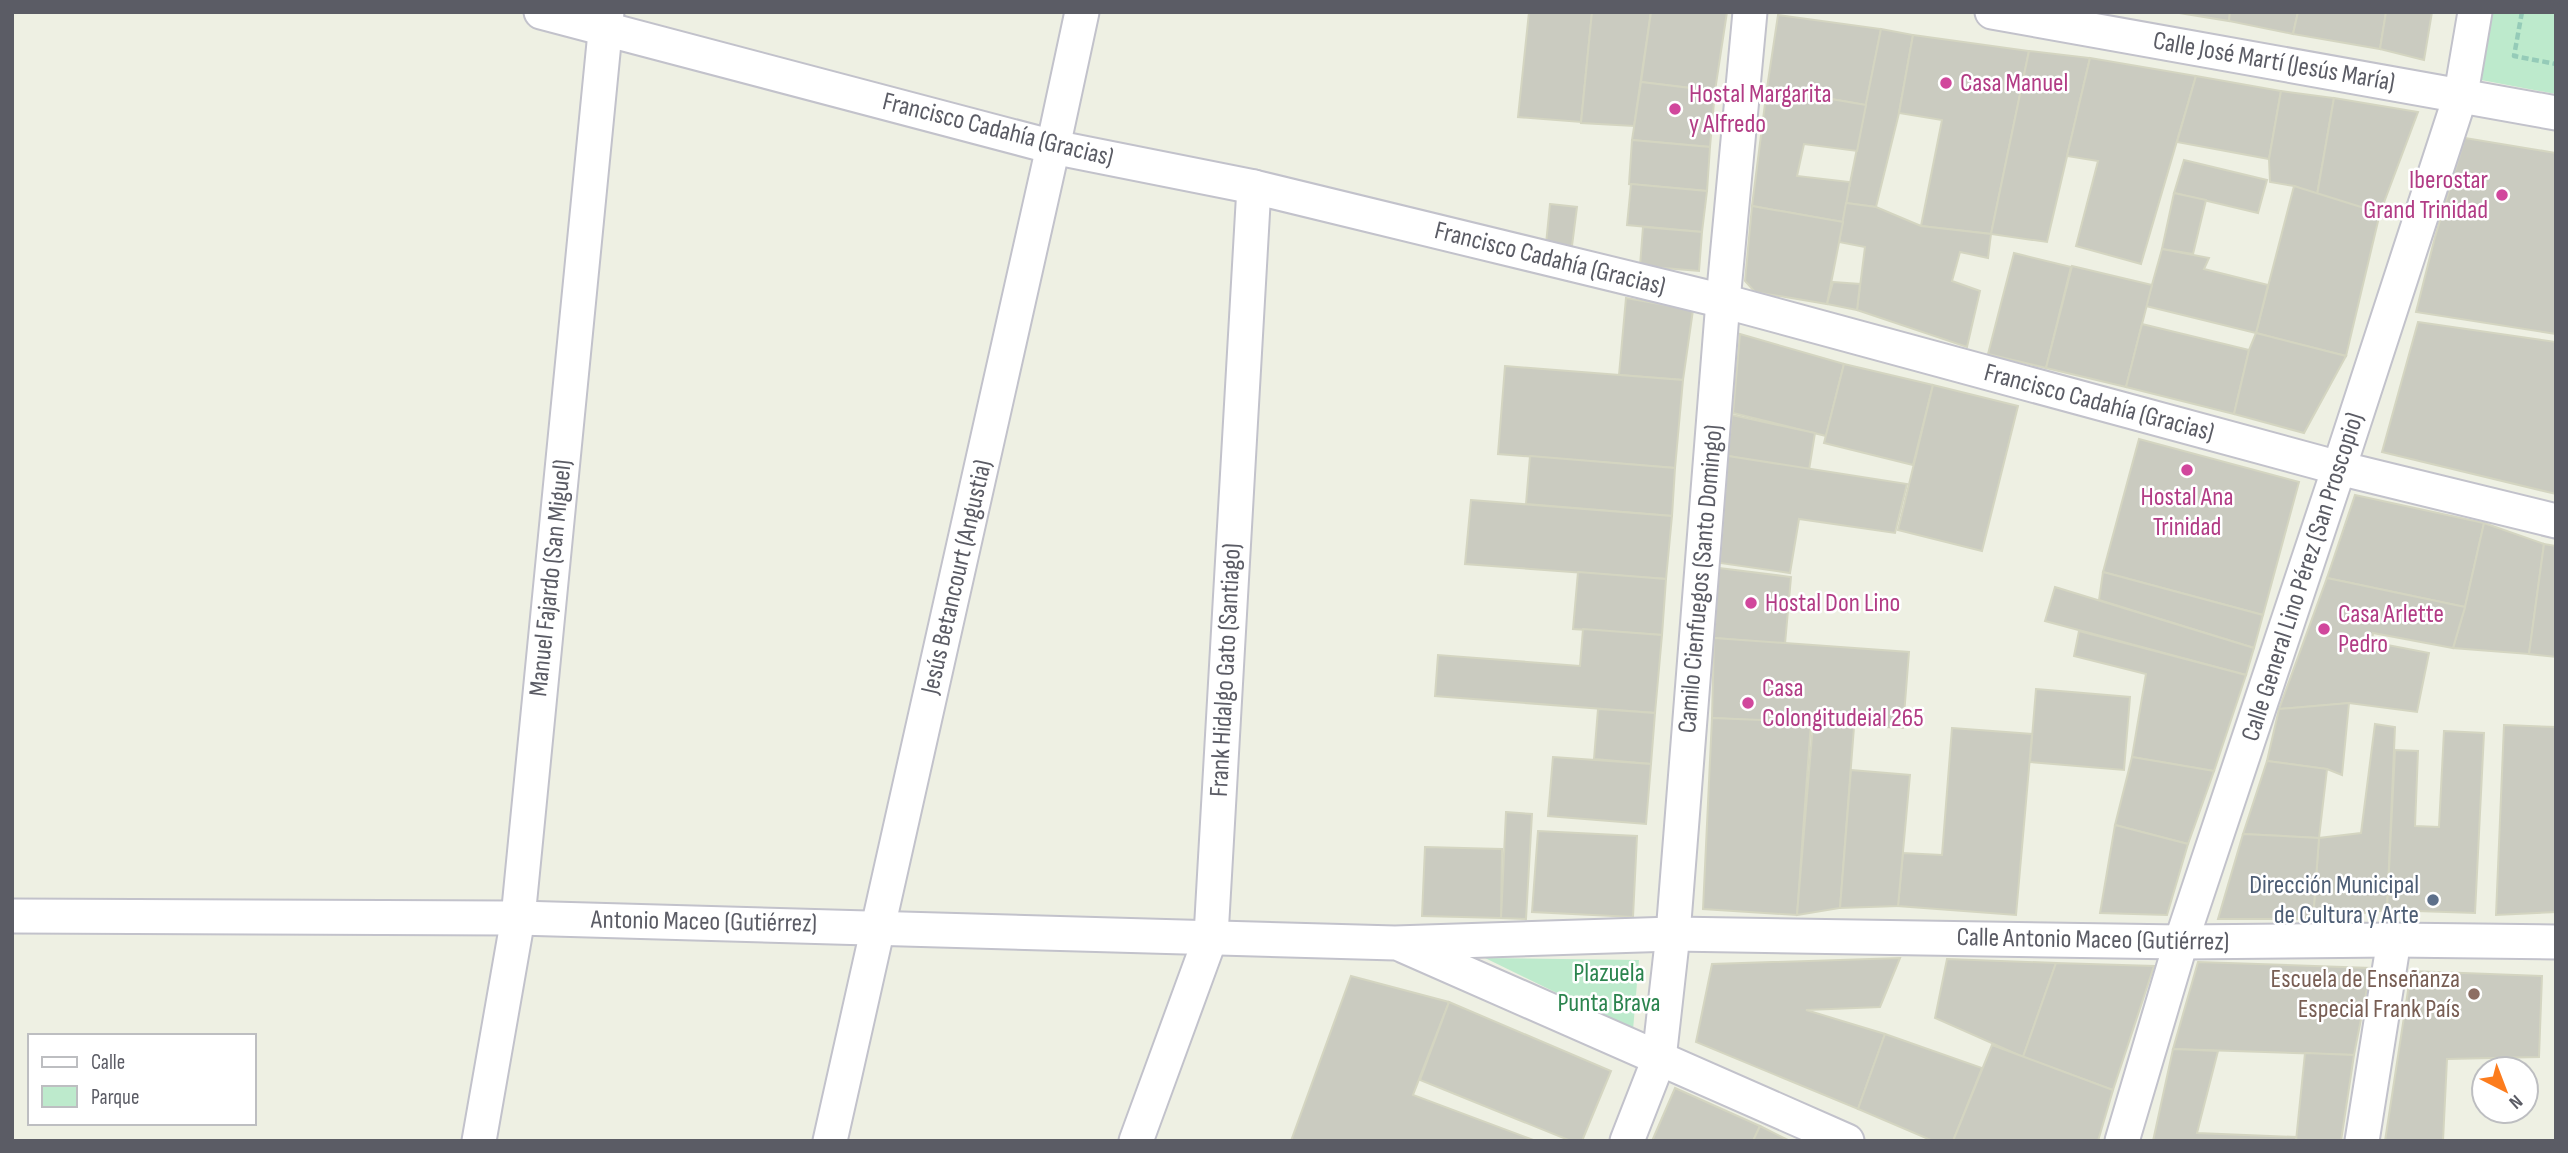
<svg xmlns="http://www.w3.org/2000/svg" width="2568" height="1153" viewBox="0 0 2568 1153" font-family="'Sofia Sans Condensed',sans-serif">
  <rect width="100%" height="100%" fill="#eef0e3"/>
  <g fill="#bdeacc">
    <polygon points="2493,12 2556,12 2556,94 2481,80"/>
    <polygon points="1485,958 1639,960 1633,1030"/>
  </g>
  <g fill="#cacbc0" stroke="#d4d5c1" stroke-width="2">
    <polygon points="1529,12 1592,12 1581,122 1518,117"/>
    <polygon points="1592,12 1651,12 1634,126 1581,123"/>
    <polygon points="1651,12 1727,12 1715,91 1641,82"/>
    <polygon points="2173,12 2230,12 2229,21"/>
    <polygon points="2230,12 2298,12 2293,34 2229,21"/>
    <polygon points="2298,12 2386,12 2380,49 2293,34"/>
    <polygon points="2386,12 2432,12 2424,60 2380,49"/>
    <polygon points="1778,15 1881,29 1866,105 1767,88"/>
    <polygon points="1881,29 1913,35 1899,113 1876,207 1846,203"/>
    <polygon points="1913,35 2029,51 1991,234 1921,226 1942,120 1899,113"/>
    <polygon points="2029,51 2090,58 2047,242 1991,234"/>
    <polygon points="2090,58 2196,76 2141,264 2076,246 2098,161 2067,156"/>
    <polygon points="2196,76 2281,91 2269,159 2177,142"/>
    <polygon points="1641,82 1715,91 1710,147 1632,140"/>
    <polygon points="1767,88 1866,105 1857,151 1804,144 1797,176 1850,182 1843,222 1752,206"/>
    <polygon points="2281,91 2334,98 2317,195 2294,186 2270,182 2269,159"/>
    <polygon points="2334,98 2418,112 2380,213 2317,195"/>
    <polygon points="2465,138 2556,153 2556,334 2416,312 2435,237"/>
    <polygon points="1632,140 1710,147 1707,191 1629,184"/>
    <polygon points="2184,160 2267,180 2258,213 2174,193"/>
    <polygon points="1631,184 1707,191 1702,232 1627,225"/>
    <polygon points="2294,186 2380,213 2346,356 2256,333"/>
    <polygon points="2174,193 2206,200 2193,254 2162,249"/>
    <polygon points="1846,203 1876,207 1921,226 1991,234 1988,258 1960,252 1952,281 1980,291 1967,347 1857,310 1865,247 1839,242"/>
    <polygon points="1550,204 1577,207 1572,246 1546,244"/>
    <polygon points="1752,206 1843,222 1827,304 1755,292 1745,281"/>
    <polygon points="1643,227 1702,232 1699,271 1640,266"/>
    <polygon points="2162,249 2209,258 2204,269 2268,285 2256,333 2146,306"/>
    <polygon points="2014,253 2071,267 2046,368 1988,354"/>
    <polygon points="2072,266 2152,285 2126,387 2046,368"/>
    <polygon points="1833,282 1860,284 1857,310 1827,304"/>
    <polygon points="1626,298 1693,310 1683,380 1619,375"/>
    <polygon points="2418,322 2556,342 2556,494 2382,452"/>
    <polygon points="2142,324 2249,350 2234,414 2126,387"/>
    <polygon points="2256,333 2346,356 2304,433 2234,414 2249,350"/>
    <polygon points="1740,334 1844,364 1826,436 1733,413"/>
    <polygon points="1844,364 1933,385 1913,465 1824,443"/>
    <polygon points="1505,366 1683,380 1675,468 1498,454"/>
    <polygon points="1933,385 2018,406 1982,551 1898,530"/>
    <polygon points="1732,415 1815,433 1809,470 1728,456"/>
    <polygon points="2139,439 2299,482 2263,615 2103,572"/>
    <polygon points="1530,456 1675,468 1672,516 1526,504"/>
    <polygon points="1728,456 1907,484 1895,533 1799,519 1790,573 1720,563"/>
    <polygon points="2355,495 2484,523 2465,607 2327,578"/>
    <polygon points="1471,500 1672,516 1666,579 1465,564"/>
    <polygon points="2484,523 2544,544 2529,654 2453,648 2465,607"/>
    <polygon points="2544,544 2556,546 2556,657 2529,654"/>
    <polygon points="1719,568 1791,577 1785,644 1714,638"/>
    <polygon points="1578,572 1666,579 1662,635 1573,629"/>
    <polygon points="2103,572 2263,615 2254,648 2099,600"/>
    <polygon points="2327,578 2465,607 2453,648 2373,633 2372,642 2429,653 2417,712 2349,703 2279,709"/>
    <polygon points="2055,587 2254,648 2246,675 2045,621"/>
    <polygon points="1583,629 1662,635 1655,713 1435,696 1438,655 1580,666"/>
    <polygon points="2079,631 2246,675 2214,771 2132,757 2146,674 2074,656"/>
    <polygon points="1714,638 1909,652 1903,728 1712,718"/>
    <polygon points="2036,689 2130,697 2124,770 2030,762"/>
    <polygon points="2349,703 2342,775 2327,769 2267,761 2279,709"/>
    <polygon points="1598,709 1655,713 1651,764 1594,759"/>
    <polygon points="1712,718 1811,722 1797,915 1703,909"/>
    <polygon points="1813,724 1854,727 1840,908 1797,915"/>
    <polygon points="2375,724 2395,727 2387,910 2313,919 2319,838 2361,833"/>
    <polygon points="2504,725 2556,727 2556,912 2496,915"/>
    <polygon points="1952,728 2032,734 2016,915 1898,906 1903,853 1942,855"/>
    <polygon points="2444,731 2484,733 2475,913 2387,910 2395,750 2418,751 2415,826 2439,827"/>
    <polygon points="1553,757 1651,764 1646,824 1548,816"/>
    <polygon points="2132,757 2214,771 2188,844 2115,825"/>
    <polygon points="2267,761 2327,769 2319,838 2243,834"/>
    <polygon points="1851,770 1910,775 1898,906 1840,908"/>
    <polygon points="1506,812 1532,814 1526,919 1501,918"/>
    <polygon points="2115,825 2188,844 2167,915 2100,913"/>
    <polygon points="1538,831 1637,836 1633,917 1532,912"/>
    <polygon points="2243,834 2319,838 2313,919 2218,919"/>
    <polygon points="1425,847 1502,849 1501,918 1422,916"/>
    <polygon points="1900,958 1880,1007 1806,1010 1885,1034 1858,1109 1696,1042 1712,964"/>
    <polygon points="1947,959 2056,963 2023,1057 1935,1018"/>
    <polygon points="2198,962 2371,968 2354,1055 2173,1049"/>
    <polygon points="2056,963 2154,966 2113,1090 2023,1057"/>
    <polygon points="2411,971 2542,976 2539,1057 2447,1059 2443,1141 2385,1141"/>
    <polygon points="1351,976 1449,1002 1413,1095 1536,1141 1291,1141"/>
    <polygon points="1449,1002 1611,1071 1582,1141 1571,1141 1420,1080"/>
    <polygon points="1885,1034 1982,1068 1953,1141 1933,1141 1858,1109"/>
    <polygon points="1992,1045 2113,1090 2098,1141 1953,1141"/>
    <polygon points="2173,1049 2218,1051 2197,1133 2296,1137 2296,1141 2153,1141"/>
    <polygon points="2305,1053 2354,1055 2341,1141 2296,1141"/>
    <polygon points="1675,1088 1760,1126 1753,1141 1652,1141"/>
    <polygon points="1760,1126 1790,1141 1753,1141"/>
  </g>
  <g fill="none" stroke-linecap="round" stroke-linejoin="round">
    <defs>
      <g id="minor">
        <polyline points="541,12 1053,147 1254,187 1723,301 2339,468 2556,521"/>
        <polyline points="1992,12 2556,113"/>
        <polyline points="12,916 518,918 1395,943 1673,934 2181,942 2394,940 2556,942"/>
        <polyline points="1404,946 1847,1141"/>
        <polyline points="479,1141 518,918 607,12"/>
        <polyline points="830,1141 1053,147 1082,12"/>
        <polyline points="1136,1141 1211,936 1254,187"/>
        <polyline points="1627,1141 1659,1059 1673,934 1723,301 1750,12"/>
        <polyline points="2122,1141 2181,942 2339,468 2461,94 2475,12"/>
        <polyline points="2362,1141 2394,940"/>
      </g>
    </defs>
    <use href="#minor" stroke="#c2c2cb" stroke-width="37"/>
    <polyline stroke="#95cbb8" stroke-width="4.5" stroke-dasharray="7 3.5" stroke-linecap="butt" points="2522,12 2514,56 2556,64"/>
    <use href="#minor" stroke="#fff" stroke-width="33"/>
  </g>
  <g fill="#d1479c" stroke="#fff" stroke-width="2.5">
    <circle cx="1946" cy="83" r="7"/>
    <circle cx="1675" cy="109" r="7"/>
    <circle cx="2502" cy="195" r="7"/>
    <circle cx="2187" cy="470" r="7"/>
    <circle cx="1751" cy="603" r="7"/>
    <circle cx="2324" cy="629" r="7"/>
    <circle cx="1748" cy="703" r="7"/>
  </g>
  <circle fill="#5c6f8a" stroke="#fff" stroke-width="2.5" cx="2433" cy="900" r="7"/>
  <circle fill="#8d6e63" stroke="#fff" stroke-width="2.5" cx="2474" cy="994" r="7"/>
  <g text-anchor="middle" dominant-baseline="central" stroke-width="5" stroke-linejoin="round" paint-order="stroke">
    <g font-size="26" fill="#5b5c65" stroke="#fff">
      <text transform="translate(2274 62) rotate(10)">Calle José Martí (Jesús María)</text>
      <text transform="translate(998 130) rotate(14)">Francisco Cadahía (Gracias)</text>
      <text transform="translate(1550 259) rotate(14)">Francisco Cadahía (Gracias)</text>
      <text transform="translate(2099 403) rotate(15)">Francisco Cadahía (Gracias)</text>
      <text transform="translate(957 577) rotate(-77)">Jesús Betancourt (Angustia)</text>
      <text transform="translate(2303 577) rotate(-72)">Calle General Lino Pérez (San Proscopio)</text>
      <text transform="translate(551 578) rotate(-84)">Manuel Fajardo (San Miguel)</text>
      <text transform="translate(1701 579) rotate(-85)">Camilo Cienfuegos (Santo Domingo)</text>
      <text transform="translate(1226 670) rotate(-87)">Frank Hidalgo Gato (Santiago)</text>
      <text transform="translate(704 922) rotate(1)">Antonio Maceo (Gutiérrez)</text>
      <text transform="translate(2093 940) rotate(1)">Calle Antonio Maceo (Gutiérrez)</text>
    </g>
    <g font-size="26" fill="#b23c85" stroke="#fff" text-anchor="start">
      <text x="1960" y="83">Casa Manuel</text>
      <text x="1689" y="94">Hostal Margarita<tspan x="1689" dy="30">y Alfredo</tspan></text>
      <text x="2488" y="180" text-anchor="end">Iberostar<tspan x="2488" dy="30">Grand Trinidad</tspan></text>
      <text x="2187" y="497" text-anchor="middle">Hostal Ana<tspan x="2187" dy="30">Trinidad</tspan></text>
      <text x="1765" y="603">Hostal Don Lino</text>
      <text x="2338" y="614">Casa Arlette<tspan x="2338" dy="30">Pedro</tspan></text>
      <text x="1762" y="688">Casa<tspan x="1762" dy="30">Colongitudeial 265</tspan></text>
    </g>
    <g font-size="26" fill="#4e5e75" stroke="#fff" text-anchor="end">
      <text x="2419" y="885">Dirección Municipal<tspan x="2419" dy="30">de Cultura y Arte</tspan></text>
    </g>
    <g font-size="26" fill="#2b844e" stroke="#fff">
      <text x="1609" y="973">Plazuela<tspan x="1609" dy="30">Punta Brava</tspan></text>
    </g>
    <g font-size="26" fill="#785e54" stroke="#fff" text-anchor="end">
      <text x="2460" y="979">Escuela de Enseñanza<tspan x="2460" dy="30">Especial Frank País</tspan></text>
    </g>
  </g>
  <rect width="2568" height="1153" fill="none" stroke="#5b5c65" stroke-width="28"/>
  <rect x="28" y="1034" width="228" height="91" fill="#ffffff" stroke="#bdbec1" stroke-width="2"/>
  <rect x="42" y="1057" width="35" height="10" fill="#ffffff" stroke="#bdbec1" stroke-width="2"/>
  <text x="91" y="1069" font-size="21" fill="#5b5c65">Calle</text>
  <rect x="42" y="1086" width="35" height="21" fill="#bdeacc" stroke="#bdbec1" stroke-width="2"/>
  <text x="91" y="1104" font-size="21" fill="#5b5c65">Parque</text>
  <g transform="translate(2505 1090) rotate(138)"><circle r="33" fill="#ffffff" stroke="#bdbec1" stroke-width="2"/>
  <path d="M0-5L12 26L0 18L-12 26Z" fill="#fc7c1d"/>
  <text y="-10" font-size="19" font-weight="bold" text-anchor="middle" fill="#5b5c65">N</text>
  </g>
</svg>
